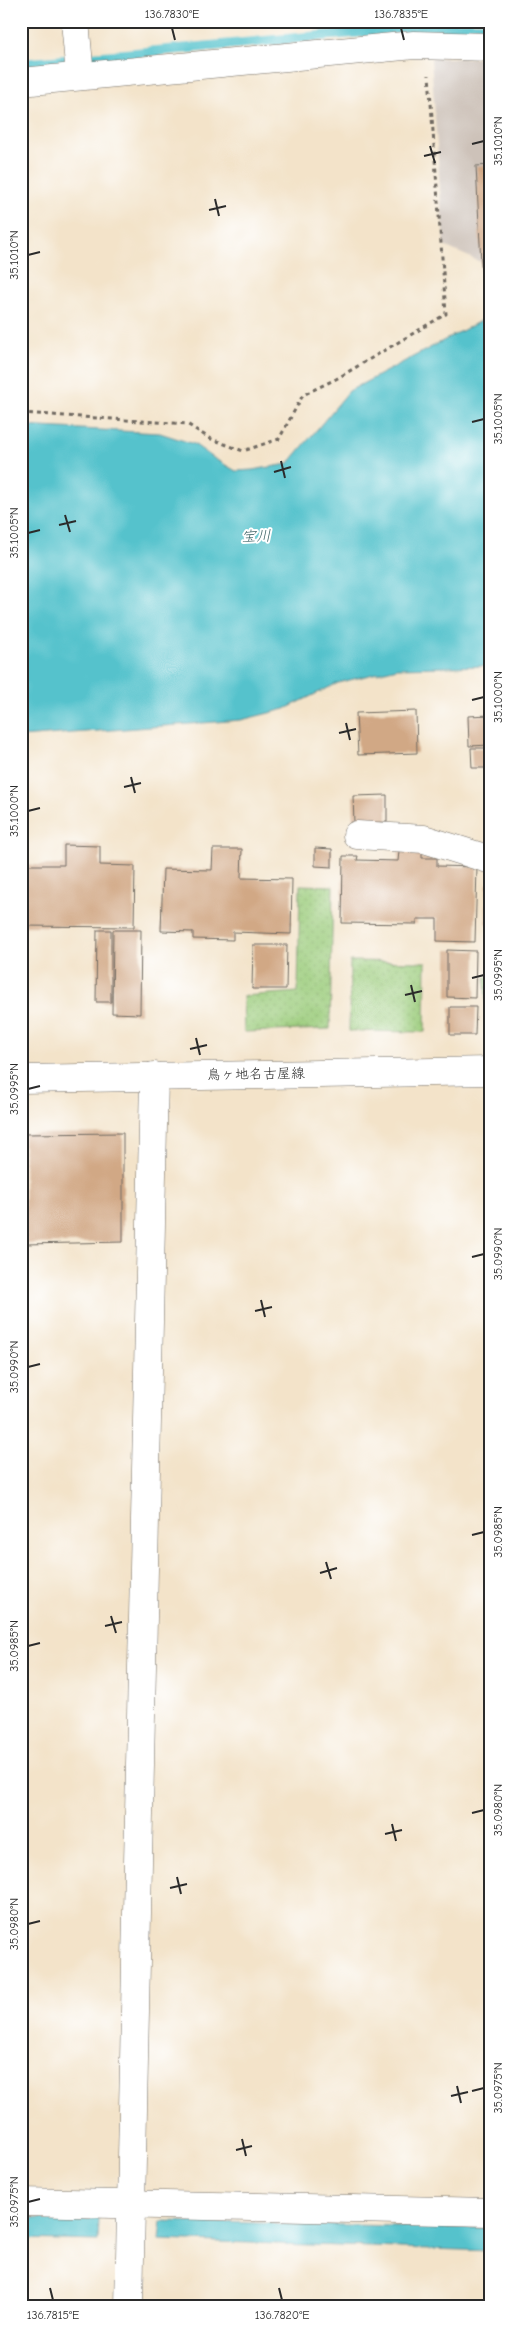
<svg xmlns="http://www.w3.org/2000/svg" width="512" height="2328" viewBox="0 0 512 2328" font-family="'Comic Neue','Klee One',sans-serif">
  <defs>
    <pattern id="park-dots" width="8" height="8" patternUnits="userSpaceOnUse" patternTransform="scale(1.25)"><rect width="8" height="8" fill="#9bcc7b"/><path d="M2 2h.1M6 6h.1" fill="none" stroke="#86af6a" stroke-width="1.8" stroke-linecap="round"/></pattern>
  </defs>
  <rect width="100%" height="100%" fill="#fff"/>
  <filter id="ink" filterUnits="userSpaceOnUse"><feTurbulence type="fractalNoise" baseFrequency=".02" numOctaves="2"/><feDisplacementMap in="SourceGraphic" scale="10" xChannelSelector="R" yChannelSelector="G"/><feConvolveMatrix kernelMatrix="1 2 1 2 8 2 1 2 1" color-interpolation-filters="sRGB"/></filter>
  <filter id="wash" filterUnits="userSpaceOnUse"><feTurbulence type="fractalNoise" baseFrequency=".0096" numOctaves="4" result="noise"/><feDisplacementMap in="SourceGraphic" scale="20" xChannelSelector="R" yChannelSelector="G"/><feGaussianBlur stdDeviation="1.12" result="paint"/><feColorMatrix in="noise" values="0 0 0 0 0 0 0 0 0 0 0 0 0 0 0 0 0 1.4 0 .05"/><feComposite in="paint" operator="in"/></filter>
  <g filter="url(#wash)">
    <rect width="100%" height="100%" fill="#f3e3c9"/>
    <polygon fill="#cdc2b9" points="431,58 491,58 491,306 486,307 483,263 444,246"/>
    <g fill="url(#park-dots)" stroke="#637c53">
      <polygon points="300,885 333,886 330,1029 244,1032 243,996 298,992"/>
      <polygon points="350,961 426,962 425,1032 349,1031"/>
      <polygon points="485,977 491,977 491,1033 487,1033"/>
    </g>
    <g fill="#55c2cc" stroke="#40767c">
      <polygon points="491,306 491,666 397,668 338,683 285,709 241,720 21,737 21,426 160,433 194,444 215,459 236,471 252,470 288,464 349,391 486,318 486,307"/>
      <polygon points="21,2218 99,2219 98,2241 21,2239"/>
      <polygon points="161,2221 491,2228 491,2251 159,2240"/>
    </g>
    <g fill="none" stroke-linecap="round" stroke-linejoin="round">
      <g stroke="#55c2cc" stroke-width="10">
        <polyline points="92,57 418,27 490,27"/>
        <polyline points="21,64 64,60"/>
      </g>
    </g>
    <g id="blocks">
      <g fill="#d1a885">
        <polygon points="491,165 491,281 482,282 476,166"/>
        <polygon points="416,711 417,753 358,755 356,713"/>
        <polygon points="491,715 491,745 469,746 468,716"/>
        <polygon points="471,748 491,748 491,768 472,768"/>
        <polygon points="387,795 387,822 354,823 353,796"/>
        <polygon points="64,845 100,846 100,865 135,866 134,927 21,926 21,865 64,865"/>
        <polygon points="315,848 332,849 332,867 315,866"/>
        <polygon points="213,849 242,849 241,878 292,879 291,934 233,932 233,940 193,939 193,932 161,931 163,869 212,870"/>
        <polygon points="399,851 422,851 422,858 437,858 437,866 477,867 475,942 437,941 437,919 417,919 417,924 342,923 343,856 358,856 357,860 398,861"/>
        <polygon points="487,884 491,884 491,925 486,925"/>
        <polygon points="97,930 111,930 111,1002 96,1002"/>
        <polygon points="113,930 141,930 140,1014 112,1013"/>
        <polygon points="253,945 287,945 286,989 252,989"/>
        <polygon points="447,950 476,951 475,998 447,997"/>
        <polygon points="450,1007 476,1007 475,1035 450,1035"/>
        <polygon points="123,1133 123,1242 25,1244 24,1134"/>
      </g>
    </g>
  </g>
  <g filter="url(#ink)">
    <use href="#blocks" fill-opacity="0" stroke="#716b62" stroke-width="1"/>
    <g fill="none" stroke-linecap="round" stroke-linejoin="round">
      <defs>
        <g id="minor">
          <polyline points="75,21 80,76"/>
          <polyline points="21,82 414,45 491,47"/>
          <polyline points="357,835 424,839 491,860"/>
          <polyline points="21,2202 491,2212"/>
          <polyline points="129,2307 154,1076"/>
        </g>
        <polyline id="major" points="21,1079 491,1071"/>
      </defs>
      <use href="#minor" stroke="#716b62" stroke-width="29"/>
      <use href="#major" stroke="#716b62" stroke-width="29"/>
      <polyline stroke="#716b62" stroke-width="3" stroke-dasharray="4 4" stroke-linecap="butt" points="21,413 187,424 209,438 243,451 279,439 303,395 336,379 446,314 429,75"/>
      <use href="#minor" stroke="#fff" stroke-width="28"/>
      <use href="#major" stroke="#fff" stroke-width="28"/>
    </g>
  </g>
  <path fill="none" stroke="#2b2b2b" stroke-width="2" d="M172 28 175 40M401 28 404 40M472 144 484 141M430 146 435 163M424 156 441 152M215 199 219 216M209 210 226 206M28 255 40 252M472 422 484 419M281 461 285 478M274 472 291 467M65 515 70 532M59 525 76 521M28 533 40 530M472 700 484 697M346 723 350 740M339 733 356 729M131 777 135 793M124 787 141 783M28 811 40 808M472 978 484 975M411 985 415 1002M405 995 422 991M196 1038 200 1055M190 1049 207 1045M28 1089 40 1086M472 1257 484 1254M261 1300 265 1317M255 1311 272 1307M28 1367 40 1364M472 1535 484 1532M326 1562 331 1579M320 1573 337 1568M111 1616 116 1633M105 1626 122 1622M28 1646 40 1643M472 1813 484 1810M392 1824 396 1841M385 1834 402 1830M177 1877 181 1894M170 1888 187 1884M28 1924 40 1921M457 2086 461 2103M472 2091 484 2088M451 2096 468 2092M242 2139 246 2156M236 2150 252 2146M28 2202 40 2199M50 2288 53 2300M279 2288 282 2300"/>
  <g text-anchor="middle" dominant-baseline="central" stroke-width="4" stroke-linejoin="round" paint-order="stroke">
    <g font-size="14" fill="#2b2b2b" stroke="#fff">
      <text transform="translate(256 1074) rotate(-1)">鳥ヶ地名古屋線</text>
    </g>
    <g font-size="15" font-style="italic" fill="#3a6063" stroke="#fff">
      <text transform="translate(256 536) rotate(-2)">宝川</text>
    </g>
  </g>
  <rect width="512" height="2328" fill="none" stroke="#fff" stroke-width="55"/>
  <rect x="28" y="28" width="456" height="2272" fill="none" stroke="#2b2b2b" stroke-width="2"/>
  <g font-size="12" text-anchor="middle" fill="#2b2b2b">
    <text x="172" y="18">136.7830°E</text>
    <text x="401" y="18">136.7835°E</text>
    <text transform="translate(498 141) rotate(-90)" y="4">35.1010°N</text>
    <text transform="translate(14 255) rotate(-90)" y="4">35.1010°N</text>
    <text transform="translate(498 419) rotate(-90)" y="4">35.1005°N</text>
    <text transform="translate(14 533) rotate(-90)" y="4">35.1005°N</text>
    <text transform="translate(498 697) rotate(-90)" y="4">35.1000°N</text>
    <text transform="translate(14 811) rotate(-90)" y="4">35.1000°N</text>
    <text transform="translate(498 975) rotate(-90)" y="4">35.0995°N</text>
    <text transform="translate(14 1089) rotate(-90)" y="4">35.0995°N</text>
    <text transform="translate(498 1254) rotate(-90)" y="4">35.0990°N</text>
    <text transform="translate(14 1367) rotate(-90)" y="4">35.0990°N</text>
    <text transform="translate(498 1532) rotate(-90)" y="4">35.0985°N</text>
    <text transform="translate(14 1646) rotate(-90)" y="4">35.0985°N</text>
    <text transform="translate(498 1810) rotate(-90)" y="4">35.0980°N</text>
    <text transform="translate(14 1924) rotate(-90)" y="4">35.0980°N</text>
    <text transform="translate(498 2088) rotate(-90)" y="4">35.0975°N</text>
    <text transform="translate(14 2202) rotate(-90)" y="4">35.0975°N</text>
    <text x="53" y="2319">136.7815°E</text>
    <text x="282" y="2319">136.7820°E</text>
  </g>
</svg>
